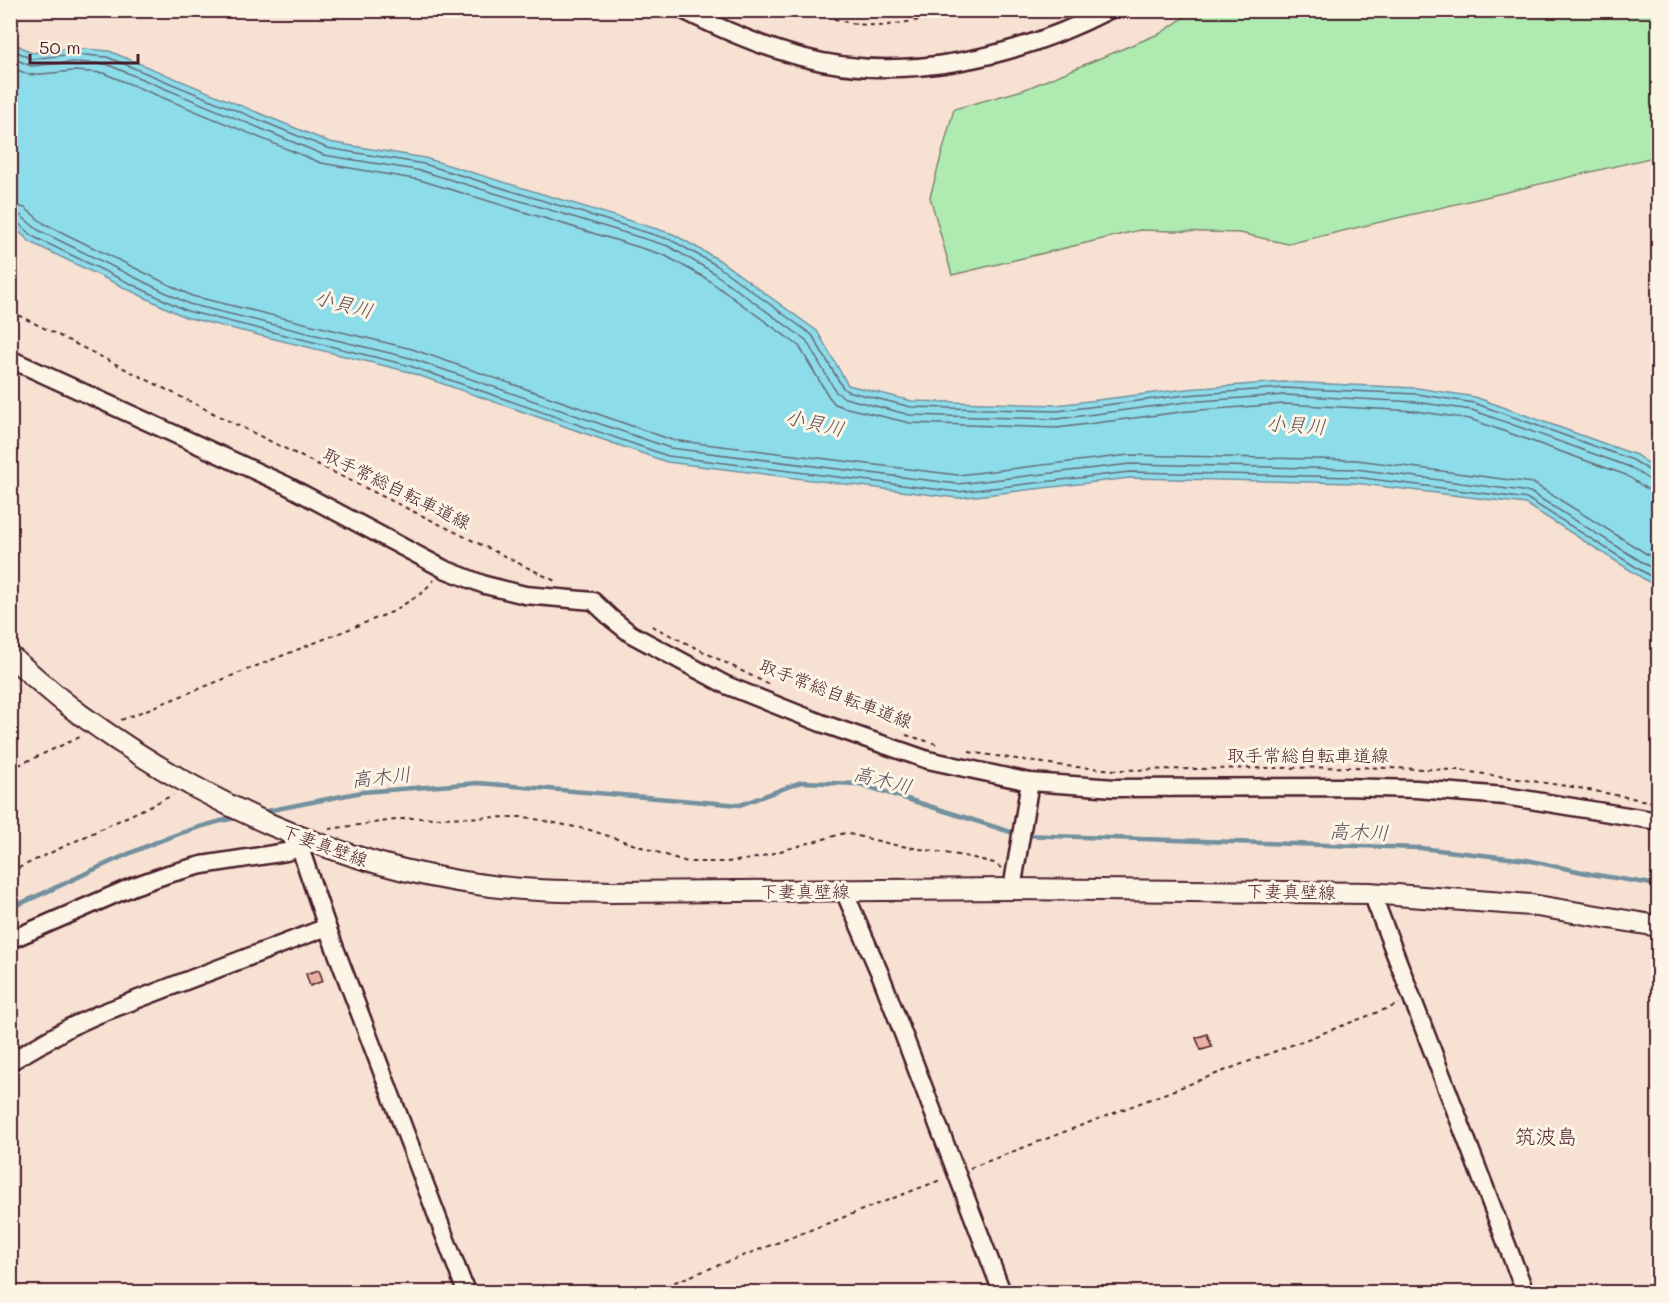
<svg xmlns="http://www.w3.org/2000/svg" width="1669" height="1303" viewBox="0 0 1669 1303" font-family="Mali,'Klee One',sans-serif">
  <rect width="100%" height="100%" fill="#f7e1d2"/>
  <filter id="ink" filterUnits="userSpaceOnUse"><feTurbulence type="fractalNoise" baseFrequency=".0167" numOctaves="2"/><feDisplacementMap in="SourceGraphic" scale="12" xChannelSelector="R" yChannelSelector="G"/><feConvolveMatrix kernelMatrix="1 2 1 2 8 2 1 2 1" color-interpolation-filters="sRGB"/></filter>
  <g filter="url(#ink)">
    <polygon fill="#afebb1" stroke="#7c856e" stroke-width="1.5" points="1195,10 1658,11 1658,156 1288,244 1240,233 1140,230 952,275 930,197 954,109 1023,90 1161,33"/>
    <polygon fill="#8ddcea" stroke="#72909e" stroke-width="1.5" points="11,41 31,53 74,48 109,51 329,142 425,158 673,234 719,260 817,331 848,385 912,401 1057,405 1186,389 1284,382 1417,388 1475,397 1636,455 1658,470 1658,588 1526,504 1354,483 1130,478 958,498 667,462 406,371 185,317 30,242 11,224"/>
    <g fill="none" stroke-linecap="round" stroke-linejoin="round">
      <g stroke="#656b77" stroke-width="1.5">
        <polyline points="10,48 31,59 74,54 107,57 327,148 424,164 671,240 716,265 812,335 843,388 847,391 911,407 1057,411 1186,395 1284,388 1417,394 1474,403 1633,460 1653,473 1658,474"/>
        <polyline points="10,57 31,66 74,62 106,64 324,155 422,171 668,246 711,271 806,340 836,392 845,398 910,415 1057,419 1187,402 1284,395 1416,402 1472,410 1630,467 1651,481 1658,482"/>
        <polyline points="10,67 30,75 74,71 103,73 321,163 420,180 664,255 707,279 799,346 829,397 835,404 843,407 910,423 1057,428 1188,411 1284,404 1415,411 1470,419 1626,475 1647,489 1658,491"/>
        <polyline points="10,204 25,208 43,223 192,296 412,349 672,440 958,475 1129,455 1357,460 1533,483 1658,561"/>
        <polyline points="10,213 20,215 38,230 189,304 410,358 670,448 958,484 1130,464 1356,469 1530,492 1658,572"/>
        <polyline points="10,220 16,221 34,237 187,311 407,365 668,456 958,492 1130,472 1355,477 1528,499 1658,581"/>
      </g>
      <g stroke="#72909e" stroke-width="4.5">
        <polyline points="262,812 362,792 478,783 740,805 801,782 860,784 1020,835 1420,848 1527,860 1591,874 1658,885"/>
        <path d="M10 908C86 876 158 833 239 817"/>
      </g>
    </g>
    <g fill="#ebb2a4" stroke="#4a1f2b" stroke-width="1.5">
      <polygon points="319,970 323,981 310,986 306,974"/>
      <polygon points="1207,1034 1212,1047 1201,1050 1196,1038"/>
    </g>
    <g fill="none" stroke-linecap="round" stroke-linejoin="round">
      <defs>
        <g id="minor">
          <path d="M683 10C721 29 759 46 801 57 902 85 1018 57 1109 10"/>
          <polyline points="10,359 286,485 444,569 485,585 525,595 593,601 612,619 631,634 726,685 821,723 928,760 1030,782 1115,788 1342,787 1416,789 1505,796 1658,821"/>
          <polyline points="304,839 300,848 327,927 466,1292"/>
          <polyline points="1012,889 1030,782"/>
          <polyline points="844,891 881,976 1002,1292"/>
          <polyline points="1374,893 1376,904 1525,1292"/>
          <polyline points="10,940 134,886 168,874 202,865 286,852 300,848"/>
          <polyline points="10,1062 70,1027 99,1014 327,927"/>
        </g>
        <path id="major" d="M10 656C34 676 56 697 81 715 200 801 337 866 484 885 526 891 569 891 611 892L1012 889 1369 893 1531 905 1658 926"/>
      </defs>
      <use href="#minor" stroke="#4a1f2b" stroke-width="21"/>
      <use href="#major" stroke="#4a1f2b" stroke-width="24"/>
      <g stroke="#4a1f2b" stroke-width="2" stroke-dasharray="4.5 4.5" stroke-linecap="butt">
        <polyline points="799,10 855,24 883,26 980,10"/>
        <polyline points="10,311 225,419 555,581"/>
        <polyline points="652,626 768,684"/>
        <polyline points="121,720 392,612 422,593 434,580"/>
        <polyline points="906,735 940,745"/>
        <polyline points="969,752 1064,766 1116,770 1353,767 1457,770 1573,787 1658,803"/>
        <polyline points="10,769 82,736"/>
        <polyline points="329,829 410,818 525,817 590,830 687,862 727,862 752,859 845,833 895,845 970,857 994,863 1001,868"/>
        <polyline points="10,872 173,795"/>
        <polyline points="970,1168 1399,1004"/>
        <polyline points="649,1292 943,1179"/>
      </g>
      <use href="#minor" stroke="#fcf5e5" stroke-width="16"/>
      <use href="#major" stroke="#fcf5e5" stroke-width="20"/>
    </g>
  </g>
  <g text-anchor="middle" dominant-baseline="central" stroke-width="6" stroke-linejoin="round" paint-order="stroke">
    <g font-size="18" fill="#4a1f2b" stroke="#fcf5e5">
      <text transform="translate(397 488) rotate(26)">取手常総自転車道線</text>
      <text transform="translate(836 693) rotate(21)">取手常総自転車道線</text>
      <text x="1308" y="755">取手常総自転車道線</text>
      <text transform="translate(325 845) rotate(20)">下妻真壁線</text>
      <text x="805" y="891">下妻真壁線</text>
      <text transform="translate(1291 891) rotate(1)">下妻真壁線</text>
    </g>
    <g font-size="20" font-style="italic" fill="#5b4e5b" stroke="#fcf5e5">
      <text transform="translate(344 303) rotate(15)">小貝川</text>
      <text transform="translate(815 422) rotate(13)">小貝川</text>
      <text transform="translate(1296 424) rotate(4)">小貝川</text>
      <text transform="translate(381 776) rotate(-6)">高木川</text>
      <text transform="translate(883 779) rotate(14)">高木川</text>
      <text transform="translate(1359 831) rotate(2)">高木川</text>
    </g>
    <g font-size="21" fill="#4a1f2b" stroke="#fcf5e5">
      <text x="1546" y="1135">筑波島</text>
    </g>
  </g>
  <rect width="1669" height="1303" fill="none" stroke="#fcf5e5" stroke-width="36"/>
  <rect x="18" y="18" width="1633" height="1267" fill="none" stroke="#4a1f2b" stroke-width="2" filter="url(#ink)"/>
  <path d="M30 54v9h108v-9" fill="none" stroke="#4a1f2b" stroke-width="3"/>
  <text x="39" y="54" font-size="18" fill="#4a1f2b" stroke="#fcf5e5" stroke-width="4.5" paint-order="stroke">50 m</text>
</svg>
